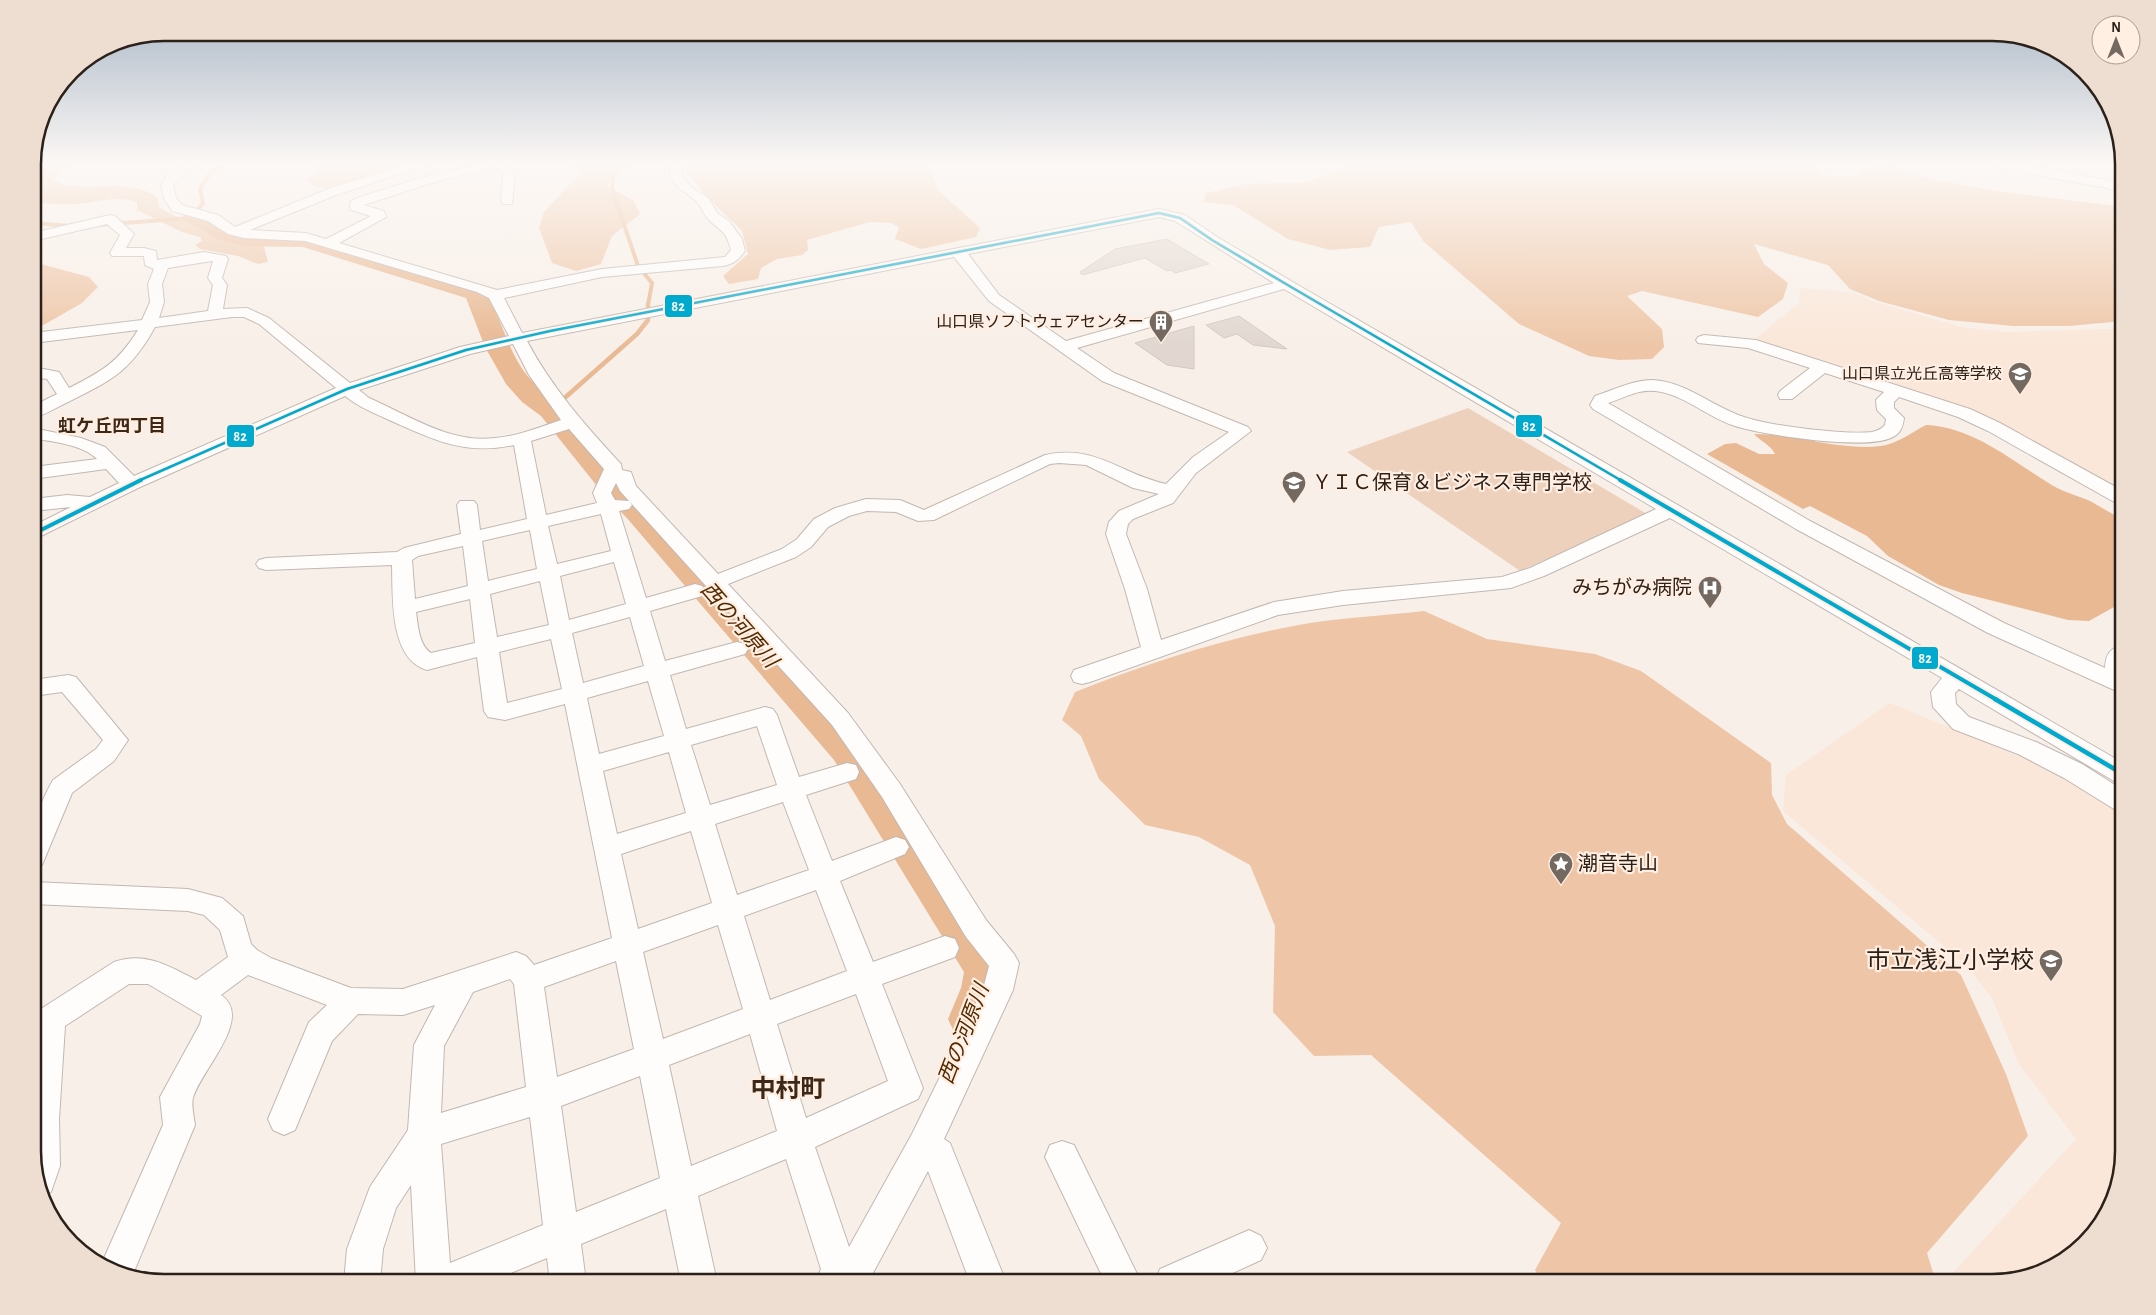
<svg xmlns="http://www.w3.org/2000/svg" width="2156" height="1315" viewBox="0 0 2156 1315" font-family="'Alegreya Sans','Noto Sans JP',sans-serif">
  <rect width="100%" height="100%" fill="#f8efe8"/>
  <g fill="#fae7d9">
    <polygon points="1801,288 1855,293 1875,302 1962,327 2006,332 2111,329 2123,327 2123,495 1999,427 1754,340 1799,303"/>
    <polygon points="1890,703 2045,767 2123,812 2123,1151 2106,1217 2058,1265 1992,1282 1951,1282 1947,1279 2076,1139 2019,1064 1992,998 1966,965 1783,811 1786,775"/>
  </g>
  <polygon fill="#edd1bd" points="1468,408 1647,514 1520,571 1347,452"/>
  <g fill="#eec6a7">
    <path d="M33 164H70L53 180C84 196 124 175 157 197L159 207 175 216 209 225 225 236 263 243 268 262 258 264 238 256 200 249 195 245 202 241 200 237 182 232 137 210V202C116 194 93 204 72 204 58 205 46 202 33 204Z"/>
    <polygon points="312,164 399,164 337,189 315,187 306,179 319,171 317,166"/>
    <polygon points="570,164 637,164 625,167 606,185 634,201 640,214 612,236 601,264 576,271 552,263 539,228 544,212 582,171"/>
    <polygon points="685,164 928,164 939,191 980,228 976,237 921,249 895,239 899,227 891,223 870,222 807,240 808,250 802,255 777,259 761,268 758,279 729,284 723,276 748,254 742,231 702,192 686,170"/>
    <polygon points="1347,164 1807,164 1821,175 1854,177 1865,168 1889,167 1935,180 1997,191 2123,207 2123,321 2069,326 2013,326 1949,320 1879,301 1850,289 1828,265 1754,244 1764,264 1788,283 1783,299 1758,317 1642,291 1627,296 1662,329 1664,347 1652,359 1619,360 1589,356 1519,324 1423,241 1411,222 1379,227 1370,247 1330,250 1288,239 1233,205 1203,202 1206,193 1247,184 1307,182 1346,167"/>
    <polygon points="33,262 89,277 98,287 82,303 33,331"/>
    <path d="M1424 611 1487 639 1595 654 1641 671 1771 763 1772 795 1787 824 1961 975 2006 1074 2028 1136 1927 1253 1936 1282H1542L1535 1270 1561 1223 1371 1055 1314 1056 1273 1012 1275 926 1250 865 1199 837 1145 825 1099 779 1081 736 1062 720 1075 692C1150 662 1237 634 1317 622 1353 617 1388 615 1424 611Z"/>
  </g>
  <path fill="#e9b993" d="M1926 425C1972 427 2010 459 2047 482 2060 491 2076 495 2090 501 2101 507 2112 514 2123 520V602L2089 621 2068 620 1962 593 1939 585 1888 556 1867 536 1810 506 1803 509 1707 454 1725 444 1736 443 1759 454H1775C1770 444 1761 442 1754 434 1796 434 1839 451 1881 446 1897 444 1912 432 1926 425Z"/>
  <g fill="none" stroke-linecap="round" stroke-linejoin="round">
    <g stroke="#e9b993" stroke-width="4">
      <polyline points="615,164 612,186 615,198 638,266 652,283 648,305"/>
      <polyline points="33,223 71,226"/>
      <polyline points="96,225 192,218 203,203 200,189 209,175 222,164"/>
    </g>
    <polyline stroke="#e9b993" stroke-width="4.5" points="551,410 637,334 648,320 648,304"/>
    <path fill="#e9b993" fill-rule="evenodd" d="M192 212C212 217 227 228 245 232L305 233 483 288C500 313 505 342 521 367 533 386 549 392 562 406 592 438 616 474 648 503L862 740 1005 956 1011 970 1009 988 989 1034 972 1041 955 1034 948 1019 961 988 964 972 834 760 626 517 605 496 541 416 522 402 506 384 485 347 466 298 303 247 245 246 220 240 198 227 185 222 181 218 185 214Z"/>
  </g>
  <g fill="#e1d7d0" stroke="#d2c8c2">
    <polygon points="1167,239 1209,264 1175,273 1171,270 1167,271 1145,258 1082,275 1080,272 1115,249"/>
    <polygon points="1239,316 1287,349 1253,345 1237,334 1224,338 1206,325"/>
    <polygon points="1194,326 1194,369 1167,365 1135,343"/>
  </g>
  <g fill="none" stroke-linecap="round" stroke-linejoin="round">
    <defs>
      <g id="minor">
        <path d="M180 164H194L173 185 176 198 182 205 218 215 235 227 328 189 409 164H429L336 195 250 230 306 233 326 239 371 216 351 210 350 207 351 201 360 197C409 182 456 164 507 164L515 175 512 204H502L501 201 503 175 496 167 431 183 364 205 384 211 386 217 339 243 497 290 602 269 725 257 731 250C726 231 722 232 709 220 704 215 702 208 698 203 683 188 671 189 669 164H681L682 176 691 187 708 198 718 214 729 221 742 239 745 251C738 260 734 264 723 266L602 277 504 298 522 333 1159 209 1185 215 1217 237 1291 281 2123 763V783L2114 781 1959 689 1955 693 1956 704 1969 717 2036 742 2082 764 2123 790V812L2114 809 2064 778 2018 754 1953 729 1933 707 1931 692 1942 678 1670 518 1544 576 1511 588 1343 605 1278 615 1090 682 1082 684 1074 682 1071 676 1074 670 1141 647 1125 589 1106 534 1109 522 1119 511 1159 494 1133 488 1086 465 1059 463 1050 464 934 520 918 521 896 512 867 511 849 516 828 527 811 547 796 557 728 584 848 713 900 784 986 920 1014 954 1019 963 1013 990 944 1139 950 1143 1006 1282H970L928 1171 873 1273 864 1282H815L821 1269 786 1159 698 1196 717 1282H681L666 1209 581 1244 586 1282H550L547 1258 489 1282H416L411 1185 396 1208 383 1249 380 1282H344L347 1249 370 1187 408 1130 414 1045 435 1005 403 1015 358 1014 332 1041 295 1130 284 1135 273 1130 268 1119 309 1022 327 1005 248 975 221 995C255 1018 200 1071 193 1098 191 1105 194 1117 195 1125L133 1274 101 1265 163 1125 160 1097 200 1024 202 1016 148 984H129L65 1026 59 1119 60 1166 51 1192 44 1195 33 1159V1014L114 962C145 951 169 966 196 980L228 957 220 930 204 915 188 911 33 904V882L188 889 222 898 243 916 251 944 257 950 271 958 351 988 403 989 516 952 526 956 534 965 612 938 565 704 505 720 488 717 484 711 477 657 427 670C389 659 393 596 392 565L266 570 259 568 256 564 259 560 266 558 397 552 404 548 461 534 457 505 460 501H474L477 505 480 530 527 519 514 445C468 455 438 442 396 423 378 415 360 408 345 396L138 488 33 540V526L71 507 33 511V499L67 495 90 497 119 483 106 469 33 479V467L97 459C82 444 52 442 33 438V428L81 438 105 447 134 476 336 388 259 324 244 317H232L155 327C130 372 112 380 68 402 57 407 45 415 33 418V406L57 394 47 379 33 377V367L59 372 69 388C103 371 118 362 138 330L33 343V333L142 320 150 302 148 284 154 269 145 265 144 256H112L110 253 120 235 107 224 33 241V233L110 215 115 216 134 234 126 248H144L156 251 157 260 204 252 226 256 228 259 222 278 227 285 223 309 247 308 269 318 350 383 460 347 509 336 489 298 477 292 305 241 244 238 228 234 208 221 172 211 164 198 161 185 167 175ZM1159 217 1175 221 1274 283 1066 341 999 295 968 254ZM954 257 989 301 1102 381 1229 432 1193 457 1166 484C1119 474 1097 444 1045 455L924 510 900 500 866 499 835 508 814 519 797 539 782 549 718 574 636 486 631 472 622 470 621 464C585 425 552 388 527 341ZM212 261H213L208 278 213 285 208 311 159 318 164 302 162 284 168 268ZM1284 289 1656 509 1530 568 1502 577 1343 591 1274 602 1161 640 1147 589 1126 534 1128 524 1133 519 1173 503 1196 473 1251 431 1248 427 1114 373 1077 348ZM513 344 529 375 561 420C540 427 518 436 495 438 451 444 408 415 369 398L359 390 470 354ZM569 429 604 469 593 493 597 503 546 515 531 441ZM616 483 620 491 832 725 882 797 966 937 989 966 983 989 912 1134 849 1247 815 1147 918 1099 923 1088 882 984 955 957 959 948 955 939 945 936 873 962 840 881 905 854 909 847 905 840 896 837 832 861 806 795 856 779 859 772 856 765 847 763 799 777 777 715 773 709 765 707 686 729 670 675 745 654 748 649 745 644 737 642 665 661 650 611 702 596 706 591 702 586 695 584 646 598 619 511 629 509 632 505 629 501 615 500 611 493ZM601 514 611 551 557 564 548 526ZM530 530 537 569 488 581 482 541ZM463 546 468 586 415 599 412 560 418 556ZM614 562 626 604 569 620 560 576ZM540 581 549 625 497 637 490 594ZM470 599 475 643 431 653C419 645 418 626 416 612ZM630 617 644 666 583 683 572 633ZM551 639 562 689 507 703 499 652ZM648 681 664 736 599 754 587 698ZM757 726 777 785 710 805 691 745ZM669 752 686 813 617 834 603 771ZM783 802 809 870 737 895 715 824ZM691 831 712 903 638 929 621 854ZM816 890 847 971 770 1000 744 916ZM718 925 743 1009 663 1039 643 952ZM616 961 634 1049 557 1077 544 987ZM510 979 514 984 526 1087 441 1113 444 1046 473 992ZM856 994 888 1081 806 1118 777 1024ZM750 1034 777 1131 691 1166 669 1065ZM640 1076 660 1178 576 1212 561 1106ZM530 1117 543 1225 450 1263 441 1144Z"/>
        <polygon points="1993,164 2021,164 2123,183 2123,191 1999,168"/>
        <path d="M1704 335 1756 340 1970 409 2000 423 2123 491V505L2116 503 1988 431 1958 417 1899 397 1894 402V408L1904 418C1903 426 1901 433 1893 437 1867 451 1760 435 1732 425 1706 416 1683 394 1655 391 1638 389 1624 398 1608 403L1810 521 2004 623 2105 668C2106 655 2109 648 2123 645V694L1988 633 1796 529 1593 409 1590 405 1595 396C1614 390 1632 380 1653 380 1687 382 1713 407 1744 417 1770 426 1845 435 1872 432 1877 431 1881 429 1885 425L1886 419 1877 410 1876 400 1884 392 1825 373 1792 399H1780L1778 395 1780 391 1810 368 1748 348 1698 343 1696 340 1698 337Z"/>
        <path d="M68 675 76 677 128 740 114 761 72 793 42 865 33 868C31 832 35 812 53 780L96 749 103 740 62 692 33 696V680Z"/>
        <polygon points="1062,1141 1074,1145 1141,1282 1105,1282 1045,1157 1050,1145"/>
        <polygon points="1249,1230 1261,1236 1267,1248 1261,1260 1213,1282 1155,1282 1160,1269"/>
      </g>
    </defs>
    <use href="#minor" stroke="#c1b8b1" stroke-width="2"/>
    <use href="#minor" fill="#fefdfc" fill-rule="evenodd"/>
    <defs>
      <polyline id="bus-1-far2" points="138,481 347,389 466,350 550,331 1159,213 1180,218 1212,240 1286,284 1622,481"/>
      <g id="bus-1-far1">
        <polyline points="1620,480 1997,700"/>
        <polyline points="33,534 141,480"/>
      </g>
      <polyline id="bus-1" points="1995,699 2123,774"/>
    </defs>
    <use href="#bus-1-far2" stroke="#ffeee1" stroke-width="5"/>
    <use href="#bus-1-far1" stroke="#ffeee1" stroke-width="8"/>
    <use href="#bus-1" stroke="#ffeee1" stroke-width="8"/>
    <use href="#bus-1-far2" stroke="#00a9ce" stroke-width="2.5"/>
    <use href="#bus-1-far1" stroke="#00a9ce" stroke-width="4"/>
    <use href="#bus-1" stroke="#00a9ce" stroke-width="4.5"/>
  </g>
  <linearGradient id="sky" x2="0" y2="1"><stop stop-color="#a8b6c6"/><stop offset="0.47" stop-color="#fcf8f5"/><stop offset="1" stop-color="#fcf8f5" stop-opacity="0"/></linearGradient>
  <rect width="2156" height="348" fill="url(#sky)"/>
  <defs>
    <symbol id="building-pin" viewBox="-11 -11 22 30"><path d="M0 17L-7.5 6A9.5 9.5 0 1 1 7.5 6Z" fill="#736961" stroke="#ffeee1"/><path d="M-4-6H4V6H1V3H-1V6H-4ZM-2.5-4.3h1.7v1.8h-1.7ZM.8-4.3h1.7v1.8H.8ZM-2.5-1h1.7V.8h-1.7ZM.8-1h1.7V.8H.8Z" fill="#fff"/></symbol>
    <symbol id="school-pin" viewBox="-11 -11 22 30"><path d="M0 17L-7.5 6A9.5 9.5 0 1 1 7.5 6Z" fill="#736961" stroke="#ffeee1"/><path d="M0-5L7-2L0 1L-7-2ZM-4 1L0 2.5L4 1V4Q0 6-4 4Z" fill="#fff"/></symbol>
    <symbol id="university-pin" viewBox="-11 -11 22 30"><path d="M0 17L-7.5 6A9.5 9.5 0 1 1 7.5 6Z" fill="#736961" stroke="#ffeee1"/><path d="M0-5L7-2L0 1L-7-2ZM-4 1L0 2.5L4 1V4Q0 6-4 4Z" fill="#fff"/></symbol>
    <symbol id="hospital-pin" viewBox="-11 -11 22 30"><path d="M0 17L-7.5 6A9.5 9.5 0 1 1 7.5 6Z" fill="#736961" stroke="#ffeee1"/><path d="M-5-5h3v3.5h4V-5h3V5h-3V1.5h-4V5h-3Z" fill="#fff"/></symbol>
    <symbol id="sight-pin" viewBox="-11 -11 22 30"><path d="M0 17L-7.5 6A9.5 9.5 0 1 1 7.5 6Z" fill="#736961" stroke="#ffeee1"/><path d="M0-6L1.8-2.2L6-1.7L2.9 1.2L3.7 5.4L0 3.3L-3.7 5.4L-2.9 1.2L-6-1.7L-1.8-2.2Z" fill="#fff"/></symbol>
  </defs>
  <g fill-rule="evenodd">
    <use href="#building-pin" x="1147" y="308" width="28" height="38"/>
    <use href="#school-pin" x="2006" y="360" width="28" height="38"/>
    <use href="#university-pin" x="1280" y="469" width="28" height="38"/>
    <use href="#hospital-pin" x="1696" y="574" width="28" height="38"/>
    <use href="#sight-pin" x="1547" y="850" width="28" height="38"/>
    <use href="#school-pin" x="2037" y="947" width="28" height="38"/>
  </g>
  <g text-anchor="middle" dominant-baseline="central" stroke-width="4.5" stroke-linejoin="round" paint-order="stroke">
    <g font-size="16" fill="#2b2119" stroke="#ffeee1" text-anchor="end">
      <text x="1144" y="322">山口県ソフトウェアセンター</text>
      <text x="2002" y="374">山口県立光丘高等学校</text>
    </g>
    <g font-size="18" font-weight="bold" fill="#3d2817" stroke="#ffeee1">
      <text x="112" y="427">虹ケ丘四丁目</text>
    </g>
    <g font-size="20" fill="#2b2119" stroke="#ffeee1" text-anchor="start">
      <text x="1312" y="483">ＹＩＣ保育＆ビジネス専門学校</text>
      <text x="1692" y="588" text-anchor="end">みちがみ病院</text>
      <text x="1578" y="864">潮音寺山</text>
    </g>
    <g font-size="21" font-style="italic" fill="#532a00" stroke="#ffeee1">
      <text transform="translate(739 625) rotate(49)">西の河原川</text>
      <text transform="translate(964 1034) rotate(-69)">西の河原川</text>
    </g>
    <g font-size="24" fill="#2b2119" stroke="#ffeee1" text-anchor="end">
      <text x="2034" y="961">市立浅江小学校</text>
    </g>
    <g font-size="25" font-weight="bold" fill="#3d2817" stroke="#ffeee1">
      <text x="788" y="1089">中村町</text>
    </g>
  </g>
  <path d="M0 0H2156V1315H0ZM164 41H1992A123 123 0 0 1 2115 164V1151A123 123 0 0 1 1992 1274H164A123 123 0 0 1 41 1151V164A123 123 0 0 1 164 41Z" fill="#eeded1" fill-rule="evenodd"/>
  <path fill="none" stroke="#2b2119" stroke-width="2.5" d="M164 41H1992A123 123 0 0 1 2115 164V1151A123 123 0 0 1 1992 1274H164A123 123 0 0 1 41 1151V164A123 123 0 0 1 164 41Z"/>
  <g stroke="#ffeee1" stroke-width="2">
    <rect x="664" y="294" width="29" height="24" rx="5" fill="#00a9ce"/>
    <rect x="1515" y="414" width="28" height="24" rx="5" fill="#00a9ce"/>
    <rect x="226" y="424" width="29" height="24" rx="5" fill="#00a9ce"/>
    <rect x="1911" y="646" width="28" height="24" rx="5" fill="#00a9ce"/>
  </g>
  <g font-size="14" text-anchor="middle" font-weight="bold" fill="#fff">
    <text x="678" y="311">82</text>
    <text x="1529" y="431">82</text>
    <text x="240" y="441">82</text>
    <text x="1925" y="663">82</text>
  </g>
  <g transform="translate(2116 40)"><circle r="24" fill="#ffeee1" stroke="#aa9c91"/>
  <path d="M0-4L9 19L0 12L-9 19Z" fill="#736961"/>
  <text y="-8" font-size="14" font-weight="bold" text-anchor="middle" fill="#2b2119">N</text>
  </g>
</svg>
